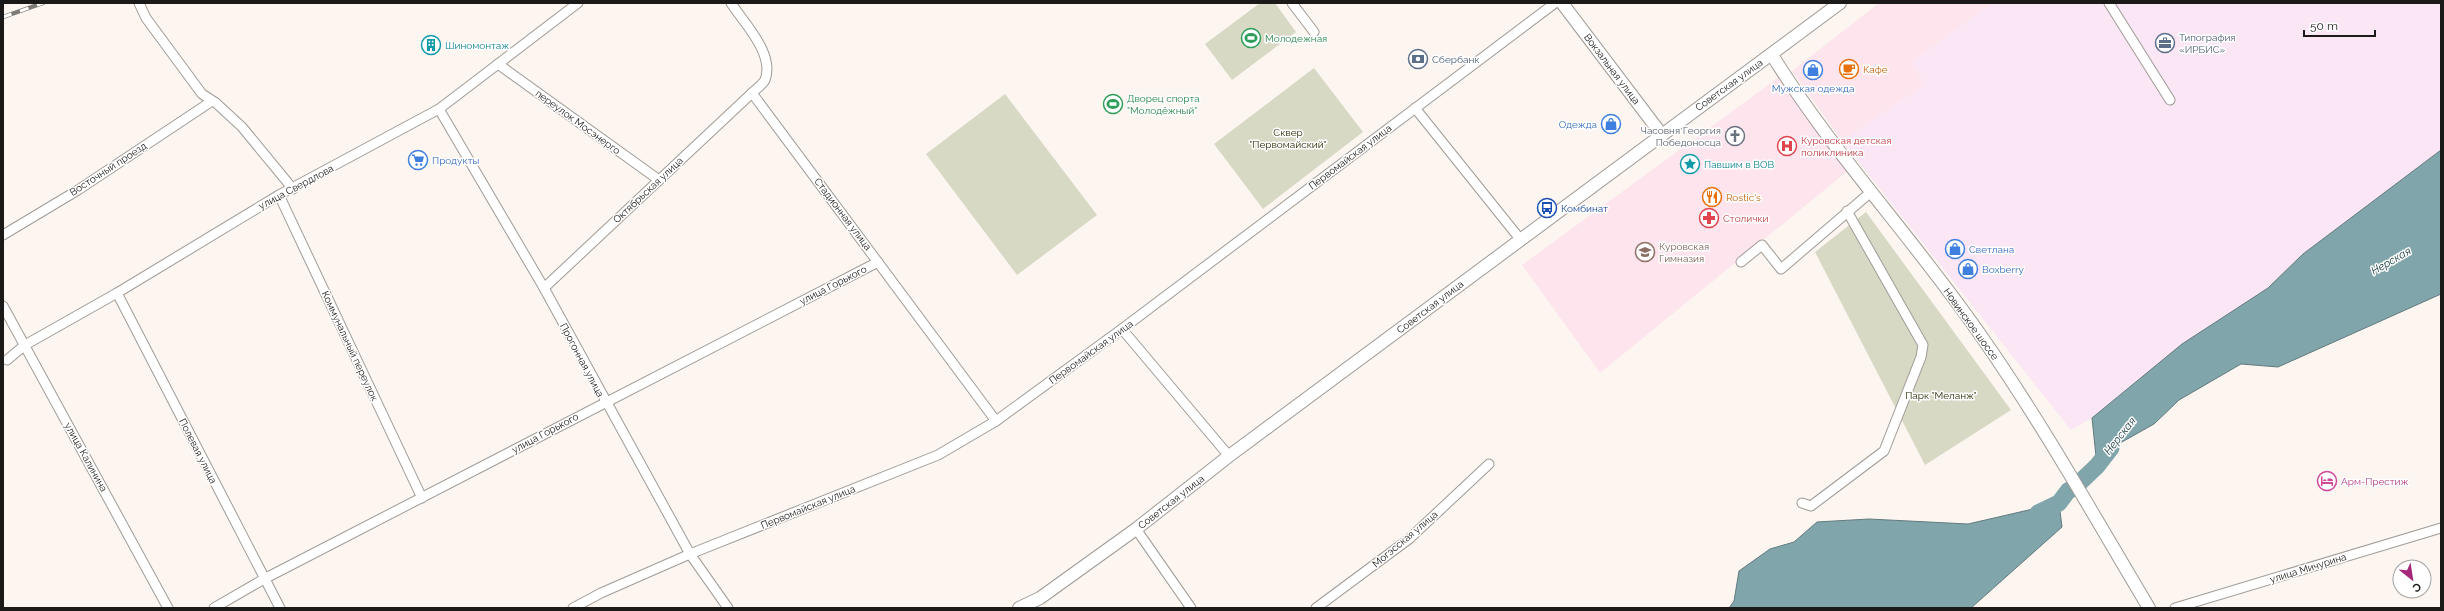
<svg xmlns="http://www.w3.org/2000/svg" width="2444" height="611" viewBox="0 0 2444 611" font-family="Raleway,sans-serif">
  <rect width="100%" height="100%" fill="#fcf5f0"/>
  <g fill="#fee5ed">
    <polygon points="1879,3 1992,3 1912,62 1924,85 1842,141 1792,71"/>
    <polygon points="1779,77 1849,170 1600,373 1522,265"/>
  </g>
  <polygon fill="#fae6f5" points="1992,3 2441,3 2441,150 2303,254 2268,288 2182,344 2092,418 2071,430 1842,141 1924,85 1912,62"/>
  <g fill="#d8d9c5">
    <polygon points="1260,3 1275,3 1296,32 1232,80 1205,44"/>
    <polygon points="1314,68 1363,132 1263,209 1214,144"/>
    <polygon points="1005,94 1097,215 1017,275 926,154"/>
    <polygon points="1866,212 2011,410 1925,465 1815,252"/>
  </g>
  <g fill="#80a5aa" stroke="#627b7e">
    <polygon points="2441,150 2441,294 2278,367 2241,364 2179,400 2154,424 2113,447 2097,466 2092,418 2182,344 2268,288 2303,254"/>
    <polygon points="2059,503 2062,527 1971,608 1729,608 1734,601 1739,571 1770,549 1794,542 1817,522 1869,519 1968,524"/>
  </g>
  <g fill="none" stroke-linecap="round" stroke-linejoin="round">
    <polyline stroke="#80a5aa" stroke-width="17" points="2038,513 2059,503 2068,491 2075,487 2097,466 2111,448"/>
    <defs>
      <g id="minor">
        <polyline points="139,3 146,18 202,94 216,103 242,127 293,189"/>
        <path d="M731 3C744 23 775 54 765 80 763 84 756 89 752 93L996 421"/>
        <polyline points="1292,3 1314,32"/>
        <polyline points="2109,3 2170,100"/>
        <polyline points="498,64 659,180"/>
        <polyline points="1415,108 1520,239"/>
        <polyline points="439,109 544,288 690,554 728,608"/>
        <polyline points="279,195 422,498"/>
        <polyline points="3,235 78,190 212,101"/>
        <polyline points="1741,262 1762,245 1781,269 1871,192"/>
        <polyline points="544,288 752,93"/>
        <polyline points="117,293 280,608"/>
        <polyline points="3,306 168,608"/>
        <polyline points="1122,329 1229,456"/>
        <polyline points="7,360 25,345 117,293 279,195 439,109 578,3"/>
        <polyline points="1802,503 1811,506 1884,451 1921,357 1923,345 1847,211"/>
        <polyline points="1136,529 1191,608"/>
        <polyline points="214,608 264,579 878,262"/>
        <polyline points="573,608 601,593 690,554 938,455 996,421 1122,329 1555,3"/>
        <polyline points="1316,608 1409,539 1489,464"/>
        <polyline points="2175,608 2441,528"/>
      </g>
      <g id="tertiary">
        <polyline points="1562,3 1662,135"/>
        <path d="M1772 55C1833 153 1913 238 1979 333 2041 421 2094 516 2149 608"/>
        <polyline points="1019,608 1040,598 1136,529 1229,456 1840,3"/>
      </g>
    </defs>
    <use href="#minor" stroke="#a09b96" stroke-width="11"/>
    <use href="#tertiary" stroke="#a09b96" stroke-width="14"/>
    <use href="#minor" stroke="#fff" stroke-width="9"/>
    <use href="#tertiary" stroke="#fff" stroke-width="12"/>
    <defs>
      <polyline id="rail" points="3,17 43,3"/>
    </defs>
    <use href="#rail" stroke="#7e7a76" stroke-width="4.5"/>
    <use href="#rail" stroke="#fff" stroke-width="3" stroke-dasharray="9" stroke-linecap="butt"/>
  </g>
  <defs>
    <symbol id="stadium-ring" viewBox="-11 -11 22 22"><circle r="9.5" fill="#fff" stroke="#2e9e5b" stroke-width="1.5"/><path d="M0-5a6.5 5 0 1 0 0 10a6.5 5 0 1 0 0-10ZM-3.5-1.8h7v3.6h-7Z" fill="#2e9e5b"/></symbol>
    <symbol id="office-ring" viewBox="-11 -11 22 22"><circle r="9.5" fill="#fff" stroke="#5c6f8a" stroke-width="1.5"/><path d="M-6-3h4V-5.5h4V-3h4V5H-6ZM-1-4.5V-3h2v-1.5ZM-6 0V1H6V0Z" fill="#5c6f8a"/></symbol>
    <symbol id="building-ring" viewBox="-11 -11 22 22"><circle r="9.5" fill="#fff" stroke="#0f9aa8" stroke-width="1.5"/><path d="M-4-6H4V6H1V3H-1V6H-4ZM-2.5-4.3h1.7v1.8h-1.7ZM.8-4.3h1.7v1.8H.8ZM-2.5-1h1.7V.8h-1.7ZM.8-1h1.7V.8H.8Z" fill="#0f9aa8"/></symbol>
    <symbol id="bank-ring" viewBox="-11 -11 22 22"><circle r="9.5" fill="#fff" stroke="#5c6f8a" stroke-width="1.5"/><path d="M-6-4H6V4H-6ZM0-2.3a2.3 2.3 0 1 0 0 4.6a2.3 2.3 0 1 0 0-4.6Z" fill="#5c6f8a"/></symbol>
    <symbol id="cafe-ring" viewBox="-11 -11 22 22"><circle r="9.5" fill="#fff" stroke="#e8710a" stroke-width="1.5"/><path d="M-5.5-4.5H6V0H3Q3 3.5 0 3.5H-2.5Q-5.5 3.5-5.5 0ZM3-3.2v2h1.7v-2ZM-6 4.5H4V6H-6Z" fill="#e8710a"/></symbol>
    <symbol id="shop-ring" viewBox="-11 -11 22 22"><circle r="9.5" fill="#fff" stroke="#3f7fe0" stroke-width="1.5"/><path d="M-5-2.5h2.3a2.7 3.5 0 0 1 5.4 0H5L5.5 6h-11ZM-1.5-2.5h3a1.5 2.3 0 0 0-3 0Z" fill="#3f7fe0"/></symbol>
    <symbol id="church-ring" viewBox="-11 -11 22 22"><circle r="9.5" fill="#fff" stroke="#6b7280" stroke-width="1.5"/><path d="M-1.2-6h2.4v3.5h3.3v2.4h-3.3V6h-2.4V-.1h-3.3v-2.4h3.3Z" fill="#6b7280"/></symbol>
    <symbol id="hospital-ring" viewBox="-11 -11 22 22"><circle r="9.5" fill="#fff" stroke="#e0444e" stroke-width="1.5"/><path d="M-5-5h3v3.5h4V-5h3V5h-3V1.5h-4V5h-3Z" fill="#e0444e"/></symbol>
    <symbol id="supermarket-ring" viewBox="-11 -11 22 22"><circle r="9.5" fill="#fff" stroke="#3f7fe0" stroke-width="1.5"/><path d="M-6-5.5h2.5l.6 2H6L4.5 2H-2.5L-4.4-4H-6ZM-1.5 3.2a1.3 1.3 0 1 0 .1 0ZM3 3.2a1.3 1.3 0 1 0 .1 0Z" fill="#3f7fe0"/></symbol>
    <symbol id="sight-ring" viewBox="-11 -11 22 22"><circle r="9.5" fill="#fff" stroke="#0f9aa8" stroke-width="1.5"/><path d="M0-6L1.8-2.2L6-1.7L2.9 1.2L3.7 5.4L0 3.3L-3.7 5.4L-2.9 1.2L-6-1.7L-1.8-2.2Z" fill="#0f9aa8"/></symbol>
    <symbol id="restaurant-ring" viewBox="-11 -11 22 22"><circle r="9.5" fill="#fff" stroke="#e8710a" stroke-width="1.5"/><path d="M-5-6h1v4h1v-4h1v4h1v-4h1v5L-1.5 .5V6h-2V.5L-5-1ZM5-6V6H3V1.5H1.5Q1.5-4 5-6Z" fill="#e8710a"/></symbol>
    <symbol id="bus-ring" viewBox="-11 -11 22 22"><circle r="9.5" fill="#fff" stroke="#1a4fb4" stroke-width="1.5"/><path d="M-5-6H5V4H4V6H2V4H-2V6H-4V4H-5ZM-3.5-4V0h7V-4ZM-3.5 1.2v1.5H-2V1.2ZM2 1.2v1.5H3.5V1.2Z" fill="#1a4fb4"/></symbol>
    <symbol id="pharmacy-ring" viewBox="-11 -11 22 22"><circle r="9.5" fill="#fff" stroke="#e0444e" stroke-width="1.5"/><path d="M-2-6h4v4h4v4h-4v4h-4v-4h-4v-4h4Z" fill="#e0444e"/></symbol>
    <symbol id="school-ring" viewBox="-11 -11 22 22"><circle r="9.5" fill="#fff" stroke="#8d6e63" stroke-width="1.5"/><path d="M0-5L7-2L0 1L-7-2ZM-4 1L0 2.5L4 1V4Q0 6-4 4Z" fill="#8d6e63"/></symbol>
    <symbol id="hotel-ring" viewBox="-11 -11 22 22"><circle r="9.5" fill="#fff" stroke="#d1479c" stroke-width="1.5"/><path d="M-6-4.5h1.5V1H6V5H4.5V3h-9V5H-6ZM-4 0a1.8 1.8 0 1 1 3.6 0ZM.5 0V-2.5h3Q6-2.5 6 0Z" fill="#d1479c"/></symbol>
  </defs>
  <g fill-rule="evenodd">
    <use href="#stadium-ring" x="1240" y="27" width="22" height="22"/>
    <use href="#office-ring" x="2154" y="32" width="22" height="22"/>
    <use href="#building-ring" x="420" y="34" width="22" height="22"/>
    <use href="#bank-ring" x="1407" y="48" width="22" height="22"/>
    <use href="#cafe-ring" x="1838" y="58" width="22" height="22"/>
    <use href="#shop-ring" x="1802" y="59" width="22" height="22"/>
    <use href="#stadium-ring" x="1102" y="93" width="22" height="22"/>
    <use href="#shop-ring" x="1600" y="113" width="22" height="22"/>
    <use href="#church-ring" x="1724" y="125" width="22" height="22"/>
    <use href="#hospital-ring" x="1776" y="135" width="22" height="22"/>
    <use href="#supermarket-ring" x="407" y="149" width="22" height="22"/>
    <use href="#sight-ring" x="1679" y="153" width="22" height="22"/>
    <use href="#restaurant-ring" x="1701" y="186" width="22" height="22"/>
    <use href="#bus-ring" x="1536" y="197" width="22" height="22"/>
    <use href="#pharmacy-ring" x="1698" y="207" width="22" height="22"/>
    <use href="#shop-ring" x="1944" y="238" width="22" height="22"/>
    <use href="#school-ring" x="1634" y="241" width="22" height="22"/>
    <use href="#shop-ring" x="1957" y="258" width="22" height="22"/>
    <use href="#hotel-ring" x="2316" y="470" width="22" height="22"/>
  </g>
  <g text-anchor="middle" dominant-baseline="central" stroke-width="3" stroke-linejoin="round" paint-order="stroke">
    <g font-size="10" fill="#4e5e75" stroke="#fff" text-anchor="start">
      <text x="2179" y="37">Типография<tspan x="2179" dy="12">«ИРБИС»</tspan></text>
      <text x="1432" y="59">Сбербанк</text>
    </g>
    <g font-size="10" fill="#27864d" stroke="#fff" text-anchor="start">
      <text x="1265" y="38">Молодежная</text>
      <text x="1127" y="98">Дворец спорта<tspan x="1127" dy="12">"Молодёжный"</tspan></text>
    </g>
    <g font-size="10" fill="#0d838f" stroke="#fff" text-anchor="start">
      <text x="445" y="45">Шиномонтаж</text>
      <text x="1704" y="164">Павшим в ВОВ</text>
    </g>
    <g font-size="10" fill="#1c1a18" stroke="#fff">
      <text transform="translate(1612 69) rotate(53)">Вокзальная улица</text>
      <text transform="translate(1729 85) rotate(-36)">Советская улица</text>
      <text transform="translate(578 122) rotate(36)">переулок Мосэнерго</text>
      <text transform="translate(1350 157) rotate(-37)">Первомайская улица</text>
      <text transform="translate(108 169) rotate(-33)">Восточный проезд</text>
      <text transform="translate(296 187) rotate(-28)">улица Свердлова</text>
      <text transform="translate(648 190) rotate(-43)">Октябрьская улица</text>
      <text transform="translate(843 214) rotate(53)">Стадионная улица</text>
      <text transform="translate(833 285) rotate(-27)">улица Горького</text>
      <text transform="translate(1430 307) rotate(-37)">Советская улица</text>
      <text transform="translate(1971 324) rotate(54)">Новинское шоссе</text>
      <text transform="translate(350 346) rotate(65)">Коммунальный переулок</text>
      <text transform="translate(1091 352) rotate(-36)">Первомайская улица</text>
      <text transform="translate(582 360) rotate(62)">Прогонная улица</text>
      <text transform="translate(545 433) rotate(-28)">улица Горького</text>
      <text transform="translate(198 451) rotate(63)">Полевая улица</text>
      <text transform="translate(86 457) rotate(61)">улица Калинина</text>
      <text transform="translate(1171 502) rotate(-38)">Советская улица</text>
      <text transform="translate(808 507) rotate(-22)">Первомайская улица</text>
      <text transform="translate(1405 539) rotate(-40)">Могэсская улица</text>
      <text transform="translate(2308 568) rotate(-17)">улица Мичурина</text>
    </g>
    <g font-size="10" fill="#c56008" stroke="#fff" text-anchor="start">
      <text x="1863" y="69">Кафе</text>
      <text x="1726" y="197">Rostic's</text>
    </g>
    <g font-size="10" fill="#366cbe" stroke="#fff" text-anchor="start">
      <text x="1813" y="88" text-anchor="middle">Мужская одежда</text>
      <text x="1597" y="124" text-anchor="end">Одежда</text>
      <text x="432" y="160">Продукты</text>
      <text x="1969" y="249">Светлана</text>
      <text x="1982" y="269">Boxberry</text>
    </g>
    <g font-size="10" fill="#5b616d" stroke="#fff" text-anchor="end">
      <text x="1721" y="130">Часовня Георгия<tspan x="1721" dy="12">Победоносца</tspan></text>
    </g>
    <g font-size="10" fill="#2b2c05" stroke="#fff">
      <text x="1288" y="132">Сквер<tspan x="1288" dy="12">"Первомайский"</tspan></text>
      <text x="1941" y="395">Парк "Меланж"</text>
    </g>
    <g font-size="10" fill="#be3a42" stroke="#fff" text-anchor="start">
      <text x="1801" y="140">Куровская детская<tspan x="1801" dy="12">поликлиника</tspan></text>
      <text x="1723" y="218">Столички</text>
    </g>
    <g font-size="10" fill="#164399" stroke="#fff" text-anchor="start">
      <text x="1561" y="208">Комбинат</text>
    </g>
    <g font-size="10" fill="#785e54" stroke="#fff" text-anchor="start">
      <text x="1659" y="246">Куровская<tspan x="1659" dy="12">Гимназия</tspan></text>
    </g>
    <g font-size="10" fill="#b23c85" stroke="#fff" text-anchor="start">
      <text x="2341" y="481">Арм-Престиж</text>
    </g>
    <g font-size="11" font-style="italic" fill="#0e3338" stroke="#fff">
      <text transform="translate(2391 261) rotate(-30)">Нерская</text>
      <text transform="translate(2120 436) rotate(-52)">Нерская</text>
    </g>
  </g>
  <rect width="2444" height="611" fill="none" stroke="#1c1a18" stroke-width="8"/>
  <g transform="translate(2412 579) rotate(150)"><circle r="19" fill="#ffffff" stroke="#a4a3a3"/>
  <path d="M0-3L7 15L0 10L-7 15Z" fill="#a6287a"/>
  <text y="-6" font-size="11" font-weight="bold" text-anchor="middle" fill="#1c1a18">С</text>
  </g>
  <path d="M2304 30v6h71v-6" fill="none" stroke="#1c1a18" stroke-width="2"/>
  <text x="2310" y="30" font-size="12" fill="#1c1a18" stroke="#ffffff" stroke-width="3" paint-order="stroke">50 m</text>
</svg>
